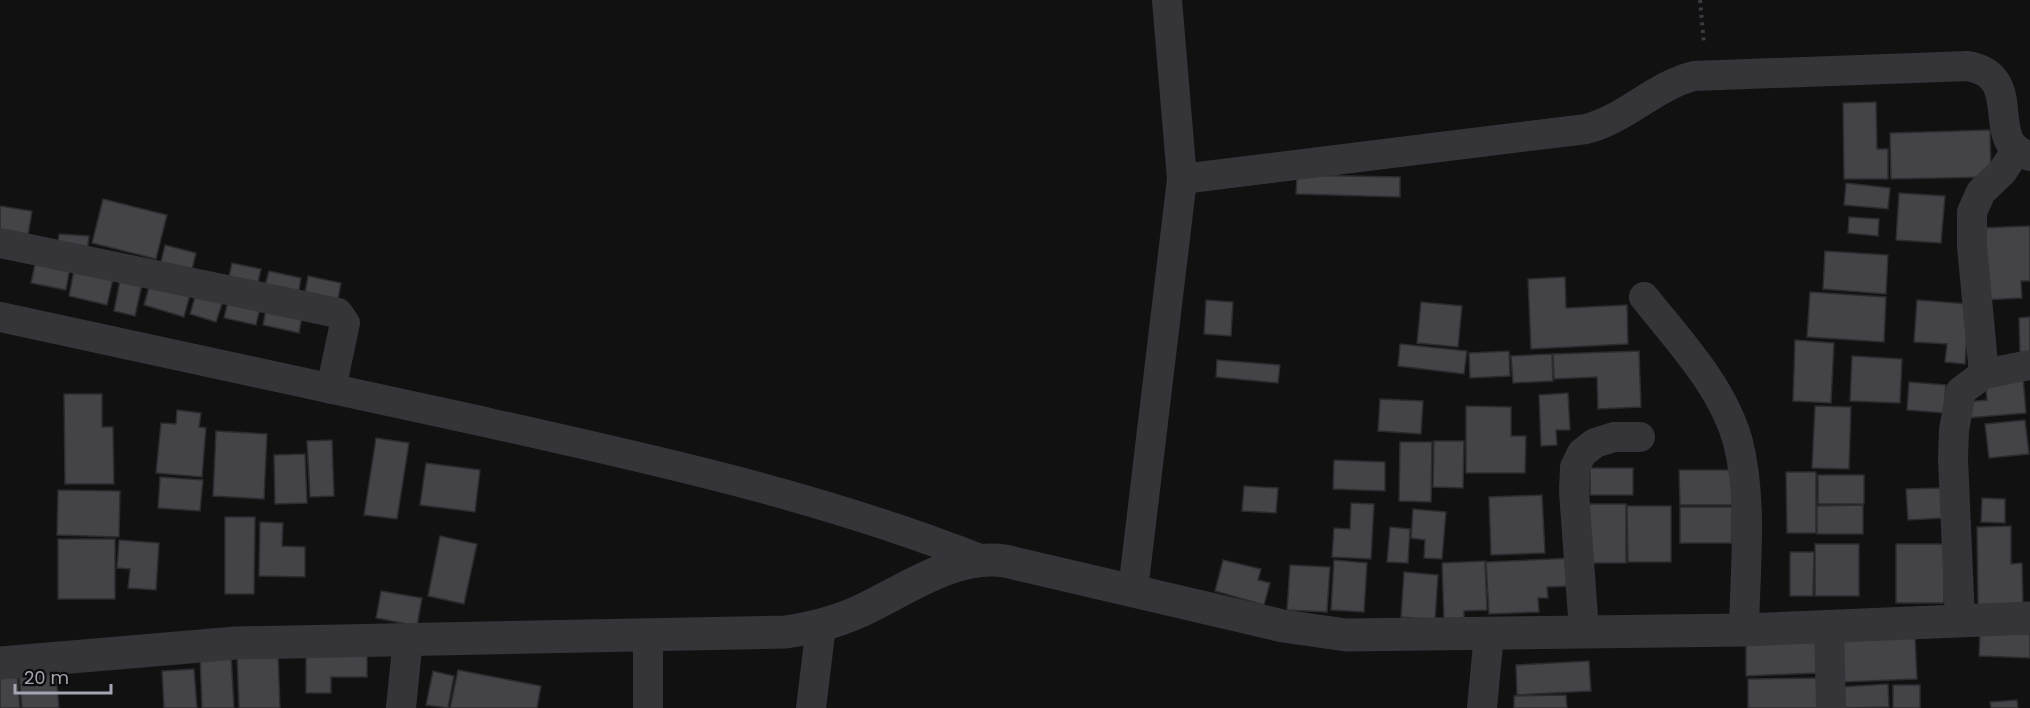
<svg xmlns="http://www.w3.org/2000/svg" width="2030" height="708" viewBox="0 0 2030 708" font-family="Poppins,sans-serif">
  <rect width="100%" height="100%" fill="#111112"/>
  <g fill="#434348" stroke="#2c2b2e" stroke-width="1.5">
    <polygon points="1876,102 1877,149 1888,149 1888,179 1844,179 1843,103"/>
    <polygon points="1990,130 1991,177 1891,179 1890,133"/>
    <polygon points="1297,175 1400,177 1400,197 1296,194"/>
    <polygon points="1846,183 1890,188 1888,209 1844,205"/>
    <polygon points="1899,193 1945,196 1941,243 1896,240"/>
    <polygon points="103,199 167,215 156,259 92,243"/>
    <polygon points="0,206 32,211 27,241 0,236"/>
    <polygon points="1849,217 1879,219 1878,236 1848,233"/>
    <polygon points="2030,226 2030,281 2021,281 2022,298 1983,300 1979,228"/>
    <polygon points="59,234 89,236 87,253 57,250"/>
    <polygon points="165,245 196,253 191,274 160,266"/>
    <polygon points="1825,251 1888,255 1886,294 1823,289"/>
    <polygon points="36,260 70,267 66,290 31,283"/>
    <polygon points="232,263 261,269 257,287 228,281"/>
    <polygon points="74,270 113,279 107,305 69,296"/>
    <polygon points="269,271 301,278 298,296 264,289"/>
    <polygon points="121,275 143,280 135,316 114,311"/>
    <polygon points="308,276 341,283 337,304 304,298"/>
    <polygon points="1565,277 1566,308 1627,305 1628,344 1531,349 1528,279"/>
    <polygon points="151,280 191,291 184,317 144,305"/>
    <polygon points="197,290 224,298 216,322 190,314"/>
    <polygon points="1810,292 1886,297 1884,342 1807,337"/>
    <polygon points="229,297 261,304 256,325 224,318"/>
    <polygon points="1206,300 1233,302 1231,336 1204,334"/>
    <polygon points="1917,300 1969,304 1965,364 1945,362 1947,344 1914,342"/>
    <polygon points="1421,302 1462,306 1458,347 1417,343"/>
    <polygon points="267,303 303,311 299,333 263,325"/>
    <polygon points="2030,317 2030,354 2020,354 2019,318"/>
    <polygon points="1795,340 1834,343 1831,403 1793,401"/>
    <polygon points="1400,344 1467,351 1464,374 1398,366"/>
    <polygon points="1509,351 1510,376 1470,378 1469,353"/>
    <polygon points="1639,351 1641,407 1598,409 1597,377 1554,379 1553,354"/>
    <polygon points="1552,354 1553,381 1513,383 1511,356"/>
    <polygon points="1852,356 1902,359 1900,403 1850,401"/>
    <polygon points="1217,360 1280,365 1278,383 1216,377"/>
    <polygon points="2023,377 2026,413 1967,418 1966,402 1987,400 1985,380"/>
    <polygon points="1909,382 1946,385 1944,413 1907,410"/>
    <polygon points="1568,393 1570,430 1556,430 1557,445 1541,446 1539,395"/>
    <polygon points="64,394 102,394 102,427 113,427 114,484 65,484"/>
    <polygon points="1380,399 1423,401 1421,434 1378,431"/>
    <polygon points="1466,406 1511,407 1511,436 1526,436 1525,473 1466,473"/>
    <polygon points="1815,406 1851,407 1849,469 1812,468"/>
    <polygon points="177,410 201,413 199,427 206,428 202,477 156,473 161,423 176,424"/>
    <polygon points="2025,420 2029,454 1989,458 1985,424"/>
    <polygon points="216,431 267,434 264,499 213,496"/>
    <polygon points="376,438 409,443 397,519 364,515"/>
    <polygon points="332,440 334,496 310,497 307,441"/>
    <polygon points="1434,441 1464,441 1463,488 1433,487"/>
    <polygon points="1400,442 1432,442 1431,502 1399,501"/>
    <polygon points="305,454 307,503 275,504 274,455"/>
    <polygon points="1334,460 1385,462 1385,491 1333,489"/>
    <polygon points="426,463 480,470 475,512 420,505"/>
    <rect x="1590" y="468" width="43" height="27"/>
    <polygon points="1679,470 1732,470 1732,505 1680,505"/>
    <polygon points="1786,472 1816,472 1816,533 1787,533"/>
    <rect x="1818" y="475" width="46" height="29"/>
    <polygon points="160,477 203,480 200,511 158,508"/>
    <polygon points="1244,486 1278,488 1276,513 1242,511"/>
    <polygon points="1942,488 1944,518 1908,520 1906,489"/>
    <polygon points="58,490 120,491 119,537 57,535"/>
    <polygon points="1542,495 1545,553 1491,555 1489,497"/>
    <polygon points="1982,498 2005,499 2005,523 1981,522"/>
    <polygon points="1351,503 1374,504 1371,559 1332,557 1334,528 1350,529"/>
    <polygon points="1589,504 1626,504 1626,563 1590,563"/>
    <polygon points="1863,505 1863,534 1817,534 1817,506"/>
    <polygon points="1627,506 1671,506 1671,562 1628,562"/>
    <rect x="1680" y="507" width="52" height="36"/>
    <polygon points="1413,509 1446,512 1442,559 1424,558 1425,540 1411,538"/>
    <polygon points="225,517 255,517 254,594 225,594"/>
    <polygon points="260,522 283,523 282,546 305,547 305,577 259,576"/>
    <polygon points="2011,526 2011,564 2022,563 2023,604 1978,605 1977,527"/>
    <polygon points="1390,527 1410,529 1408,563 1387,562"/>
    <polygon points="440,536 477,544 464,604 428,596"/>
    <rect x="58" y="539" width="57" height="60"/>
    <polygon points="119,540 159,543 156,590 128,588 130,569 117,568"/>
    <rect x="1815" y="544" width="44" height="52"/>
    <polygon points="1896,544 1945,544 1944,603 1896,603"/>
    <polygon points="1790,552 1814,552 1813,596 1790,596"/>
    <polygon points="1575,558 1576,586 1547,587 1548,598 1538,598 1539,612 1489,614 1486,562"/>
    <polygon points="1223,560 1261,569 1258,580 1270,583 1264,605 1215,591"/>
    <polygon points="1334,560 1367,563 1364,612 1331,610"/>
    <polygon points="1485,561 1487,610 1464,611 1464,620 1444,621 1442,563"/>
    <polygon points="1290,565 1330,567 1327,612 1287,610"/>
    <polygon points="1404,572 1438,575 1435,620 1401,617"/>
    <polygon points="381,591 422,598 417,626 376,618"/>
    <polygon points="1980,632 2030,634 2030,658 1979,656"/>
    <polygon points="1816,636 1817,673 1746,676 1746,638"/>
    <polygon points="1915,636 1917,679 1843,682 1841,639"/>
    <polygon points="278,653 280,708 239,708 237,655"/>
    <polygon points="306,653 367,653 367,677 331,677 331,693 306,693"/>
    <polygon points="231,654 234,708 202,708 200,656"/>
    <polygon points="1589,661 1591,691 1517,695 1516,665"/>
    <polygon points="194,669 197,708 164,708 162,671"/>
    <polygon points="458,670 541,686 537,708 450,708"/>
    <polygon points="433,671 454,676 448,708 426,705"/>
    <polygon points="17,672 20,708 0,708 0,674"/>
    <polygon points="56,672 59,708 22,708 19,675"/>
    <polygon points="1822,678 1822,708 1748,708 1748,679"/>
    <polygon points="1888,684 1889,707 1841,708 1840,687"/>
    <rect x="1893" y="685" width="27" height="23"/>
    <polygon points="1566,695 1567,708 1514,708 1514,696"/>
    <polygon points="2017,700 2018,708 1991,708 1990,702"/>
  </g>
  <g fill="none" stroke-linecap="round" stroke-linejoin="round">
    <polyline stroke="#3a3b40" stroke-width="4" stroke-dasharray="3 4.5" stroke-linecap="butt" points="1700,0 1704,44"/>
    <g stroke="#353439" stroke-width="30">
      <path d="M1182 179 1586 129C1626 119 1654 86 1694 76L1968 66C2028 77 1981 144 2030 156"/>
      <polyline points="0,243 338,313 345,323 331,389"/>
      <path d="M1644 297C1679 341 1723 387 1738 442 1753 502 1745 569 1744 630"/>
      <path d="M0 317C159 352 318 386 476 420 647 458 817 495 980 559"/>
      <polyline points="1984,374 1972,246 1972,212 1981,192 2002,172 2016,151"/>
      <polyline points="1133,590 1182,179 1167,0"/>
      <polyline points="1960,619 1953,459 1954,430 1961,391 1984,374 2030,365"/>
      <polyline points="1829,626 1831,708"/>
      <polyline points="1584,631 1574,491 1575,467 1582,453 1595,443 1614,437 1640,437"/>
      <polyline points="401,708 408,638"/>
      <polyline points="648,708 648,635"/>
      <polyline points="811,708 821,626"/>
      <polyline points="1482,708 1489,634"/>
    </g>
    <path stroke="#353439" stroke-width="33" d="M0 663 236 643 786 632C812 628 834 623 858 612 903 592 954 553 1005 561L1283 626 1346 635 1744 630 2030 618"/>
  </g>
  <path d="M15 684v9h96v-9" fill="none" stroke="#a4a5b2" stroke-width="3"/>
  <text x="24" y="684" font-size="18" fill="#a4a5b2" stroke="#0c0c0d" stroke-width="4.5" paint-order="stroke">20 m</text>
</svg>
